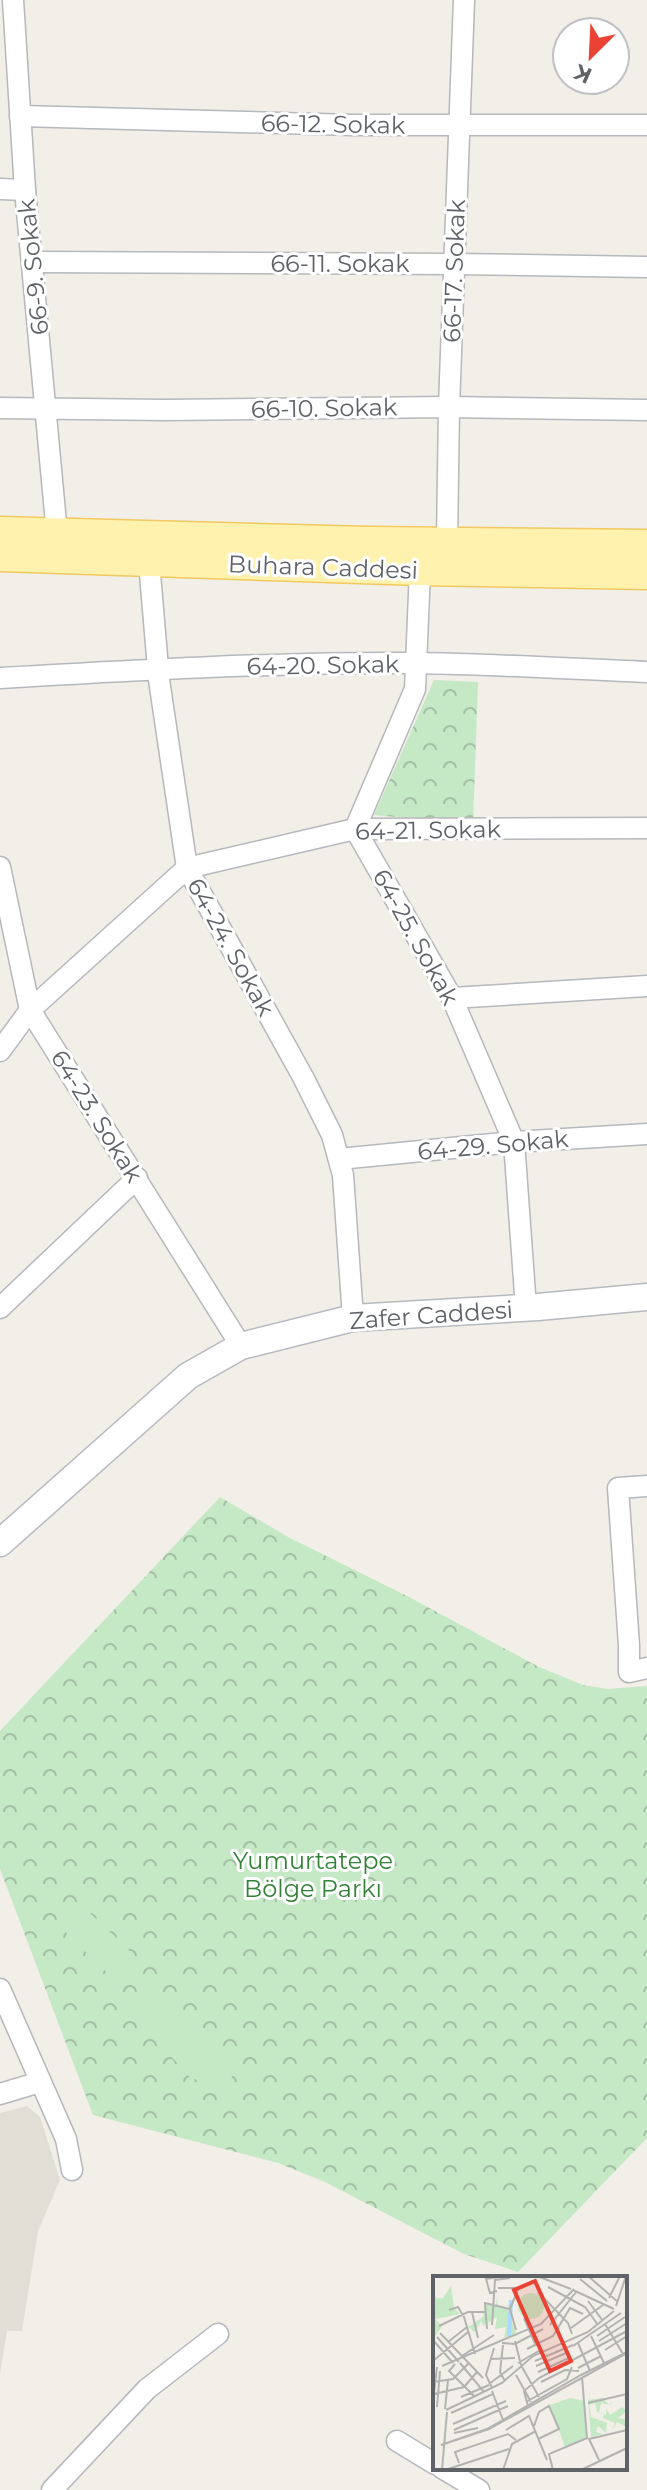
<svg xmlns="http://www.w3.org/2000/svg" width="647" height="2490" viewBox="0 0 647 2490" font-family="Montserrat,sans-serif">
  <defs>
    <pattern id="park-crowns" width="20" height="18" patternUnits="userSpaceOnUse" patternTransform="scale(2)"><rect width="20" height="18" fill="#c5e8c5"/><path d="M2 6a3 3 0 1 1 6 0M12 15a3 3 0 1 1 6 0" fill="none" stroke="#a3c0a4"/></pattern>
  </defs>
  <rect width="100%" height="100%" fill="#f1efe8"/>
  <polygon fill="#e1ded6" points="27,2106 40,2117 60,2180 38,2231 22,2331 7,2331 0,2374 0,2113"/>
  <g fill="url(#park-crowns)">
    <polygon points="434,680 478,682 473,824 374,815"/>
    <polygon points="220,1497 288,1537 409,1597 539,1667 583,1685 607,1689 647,1686 647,2138 518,2272 464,2254 325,2182 278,2163 93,2115 0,1869 0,1731"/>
  </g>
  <g fill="#c5e8c5">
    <polygon points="87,1910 141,1962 119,1984 66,1933"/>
    <polygon points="152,1982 212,2039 184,2069 124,2012"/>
    <polygon points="210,2049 236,2072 226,2083 192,2079 187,2074"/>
  </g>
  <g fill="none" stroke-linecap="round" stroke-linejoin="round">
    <defs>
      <g id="street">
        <polyline points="13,0 25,190 57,534"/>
        <polyline points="20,116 353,125 647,125"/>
        <polyline points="0,189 25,190"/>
        <polyline points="33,262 455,264 647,267"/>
        <polyline points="0,408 165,410 449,407 647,410"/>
        <polyline points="447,542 449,407 464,0"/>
        <polyline points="149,562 159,680 187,868 303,1077 332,1135 343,1175 353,1318"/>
        <polyline points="420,570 415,689 355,829 452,998 514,1142 526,1308"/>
        <path d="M0 678C138 670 277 662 415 663 492 664 570 669 647 672"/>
        <polyline points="0,867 30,1010 241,1346"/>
        <polyline points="452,998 647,986"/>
        <polyline points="0,1051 30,1010 187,868 355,829 647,828"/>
        <polyline points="339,1159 514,1142 647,1134"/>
        <polyline points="0,1308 137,1178"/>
        <polyline points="647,1486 618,1488 629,1645 629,1672 647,1668"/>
        <polyline points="0,1989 66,2139 72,2170"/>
        <polyline points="0,2094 40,2082"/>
        <polyline points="397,2441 435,2464"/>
        <polyline points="442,2468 479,2490"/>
        <polyline points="52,2490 147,2389 218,2334"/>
      </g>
      <polyline id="secondary" points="0,1543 188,1376 241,1346 353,1318 538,1307 647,1297"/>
      <g id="primary">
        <polyline points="0,532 368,542 647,545"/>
        <polyline points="0,556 420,570 647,574"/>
      </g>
    </defs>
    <use href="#street" stroke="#b5b8bc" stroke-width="23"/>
    <use href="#secondary" stroke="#b6babf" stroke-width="29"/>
    <use href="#primary" stroke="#f2c960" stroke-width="33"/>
    <use href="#street" stroke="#fff" stroke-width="20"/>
    <use href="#secondary" stroke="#fff" stroke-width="26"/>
    <use href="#primary" stroke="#fff2af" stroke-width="30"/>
  </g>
  <g text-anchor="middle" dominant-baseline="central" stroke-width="6" stroke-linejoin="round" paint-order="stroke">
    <g font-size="24" fill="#5f6368" stroke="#fff">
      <text transform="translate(333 124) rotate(1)">66-12. Sokak</text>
      <text x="340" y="263">66-11. Sokak</text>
      <text transform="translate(33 267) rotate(-96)">66-9. Sokak</text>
      <text transform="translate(454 271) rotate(-88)">66-17. Sokak</text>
      <text transform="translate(324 408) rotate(-1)">66-10. Sokak</text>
      <text transform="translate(323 567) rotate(2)">Buhara Caddesi</text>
      <text transform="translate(323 665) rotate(-1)">64-20. Sokak</text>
      <text transform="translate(428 830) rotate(-1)">64-21. Sokak</text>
      <text transform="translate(416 937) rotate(61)">64-25. Sokak</text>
      <text transform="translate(231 947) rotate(61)">64-24. Sokak</text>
      <text transform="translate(97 1116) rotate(58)">64-23. Sokak</text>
      <text transform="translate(493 1145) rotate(-5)">64-29. Sokak</text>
      <text transform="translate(431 1315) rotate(-4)">Zafer Caddesi</text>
    </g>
    <g font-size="24" fill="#348238" stroke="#fff">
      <text x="313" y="1860">Yumurtatepe<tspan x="313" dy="28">Bölge Parkı</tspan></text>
    </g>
  </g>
  <g transform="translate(433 2276)">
    <rect width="194" height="194" fill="#f1efe8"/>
    <path d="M18 10 21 32 27 38 2 43 9 50 0 64V28L5 25 0 27 1 15 3 22H10ZM64 22 65 29 74 32 84 60 71 61 73 51 62 53 64 41 50 50 48 45 42 56 35 51 50 41 52 28 63 29ZM170 122 176 129 180 125 177 129 168 127 166 136 172 138 173 140V133L177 139 189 131 194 135 185 142 194 144V151L184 146 179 155 182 147 170 142 171 138 164 136 162 127 156 129 158 141 174 147 173 157 165 150 163 156 170 158 158 161 155 124Z" fill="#c5e8c5"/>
    <path d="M85 30a13 13 0 1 1 26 0a13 13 0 1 1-26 0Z" fill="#c5e8c5"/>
    <path d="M137 122 152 125 153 161 132 171 117 129Z" fill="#c5e8c5"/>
    <path fill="none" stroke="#aadaff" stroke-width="4" d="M76 60 78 24"/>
    <path fill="none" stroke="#b3b3b1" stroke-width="2" d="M104 0 138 13M155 0 185 26M147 3 174 25M115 11 152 31 165 49M65 12H90M140 14 181 33M64 15 57 17 53 3 65 1M105 16 135 47 139 58M176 22 187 0M155 25 170 45M183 30 193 0M16 34 25 31 31 41 42 78M39 36 45 62M91 42 103 70M172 48 190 78M59 49 62 4 77 2M117 49 143 16M6 50 35 36H53M138 52 170 29M54 53 52 27 77 33M83 54 77 33 86 11M7 57 50 102M158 60 171 87M164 60 192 41M4 61 26 86M72 63 108 48 141 13M0 64 20 87M82 65 88 89M166 65 194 47M15 66 34 51M69 67 82 68 110 53M145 67 157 95M70 69 67 96 72 105M140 70 188 37M94 73 120 60 137 32 150 38M172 74 194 60M194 76 148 99 54 153 8 169 56 153 194 77M29 80 61 59M57 83 82 82M0 85 35 56M102 85 140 69M27 87 51 116M85 87 109 73M22 88 16 95 42 121M9 90 72 63M103 90 133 77M89 91 106 121M145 92 168 80M105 96 136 82M83 99 98 126M0 106 20 103 36 87M108 106 132 94 146 95M56 108 80 90M59 112 53 99 61 72M59 115 70 144M1 118 31 111 44 96M28 121 56 109M36 123 69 107 100 80 155 56 181 35M0 126 4 91M93 126 134 103 139 91M155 127 194 118M95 130 91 115 106 102 194 55M4 131 7 95M12 133 15 104M13 134 36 123M18 137 60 118M20 148 73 125M101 150 106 136 116 130 126 153 105 163M21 154 75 130M73 154 96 140 114 184M21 157 45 152M166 184 156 163 194 154M26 187 22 176 75 158 83 164M15 193 76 173M9 194 14 136M70 194 79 168 103 155M120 194 116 178 154 162 149 101M148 194 194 172"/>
    <path fill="#ea4335" fill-opacity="0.15" stroke="#ea4335" stroke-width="4" d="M102 5 138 85 117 95 81 14Z"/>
    <rect width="194" height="194" fill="none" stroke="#5f6368" stroke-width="4"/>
  </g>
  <g transform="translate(591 56) rotate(204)"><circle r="38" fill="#ffffff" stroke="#bfc1c3" stroke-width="2"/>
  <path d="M0-6L14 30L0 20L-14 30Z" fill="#ea4335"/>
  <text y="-12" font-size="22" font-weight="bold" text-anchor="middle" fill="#5f6368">K</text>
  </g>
</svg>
